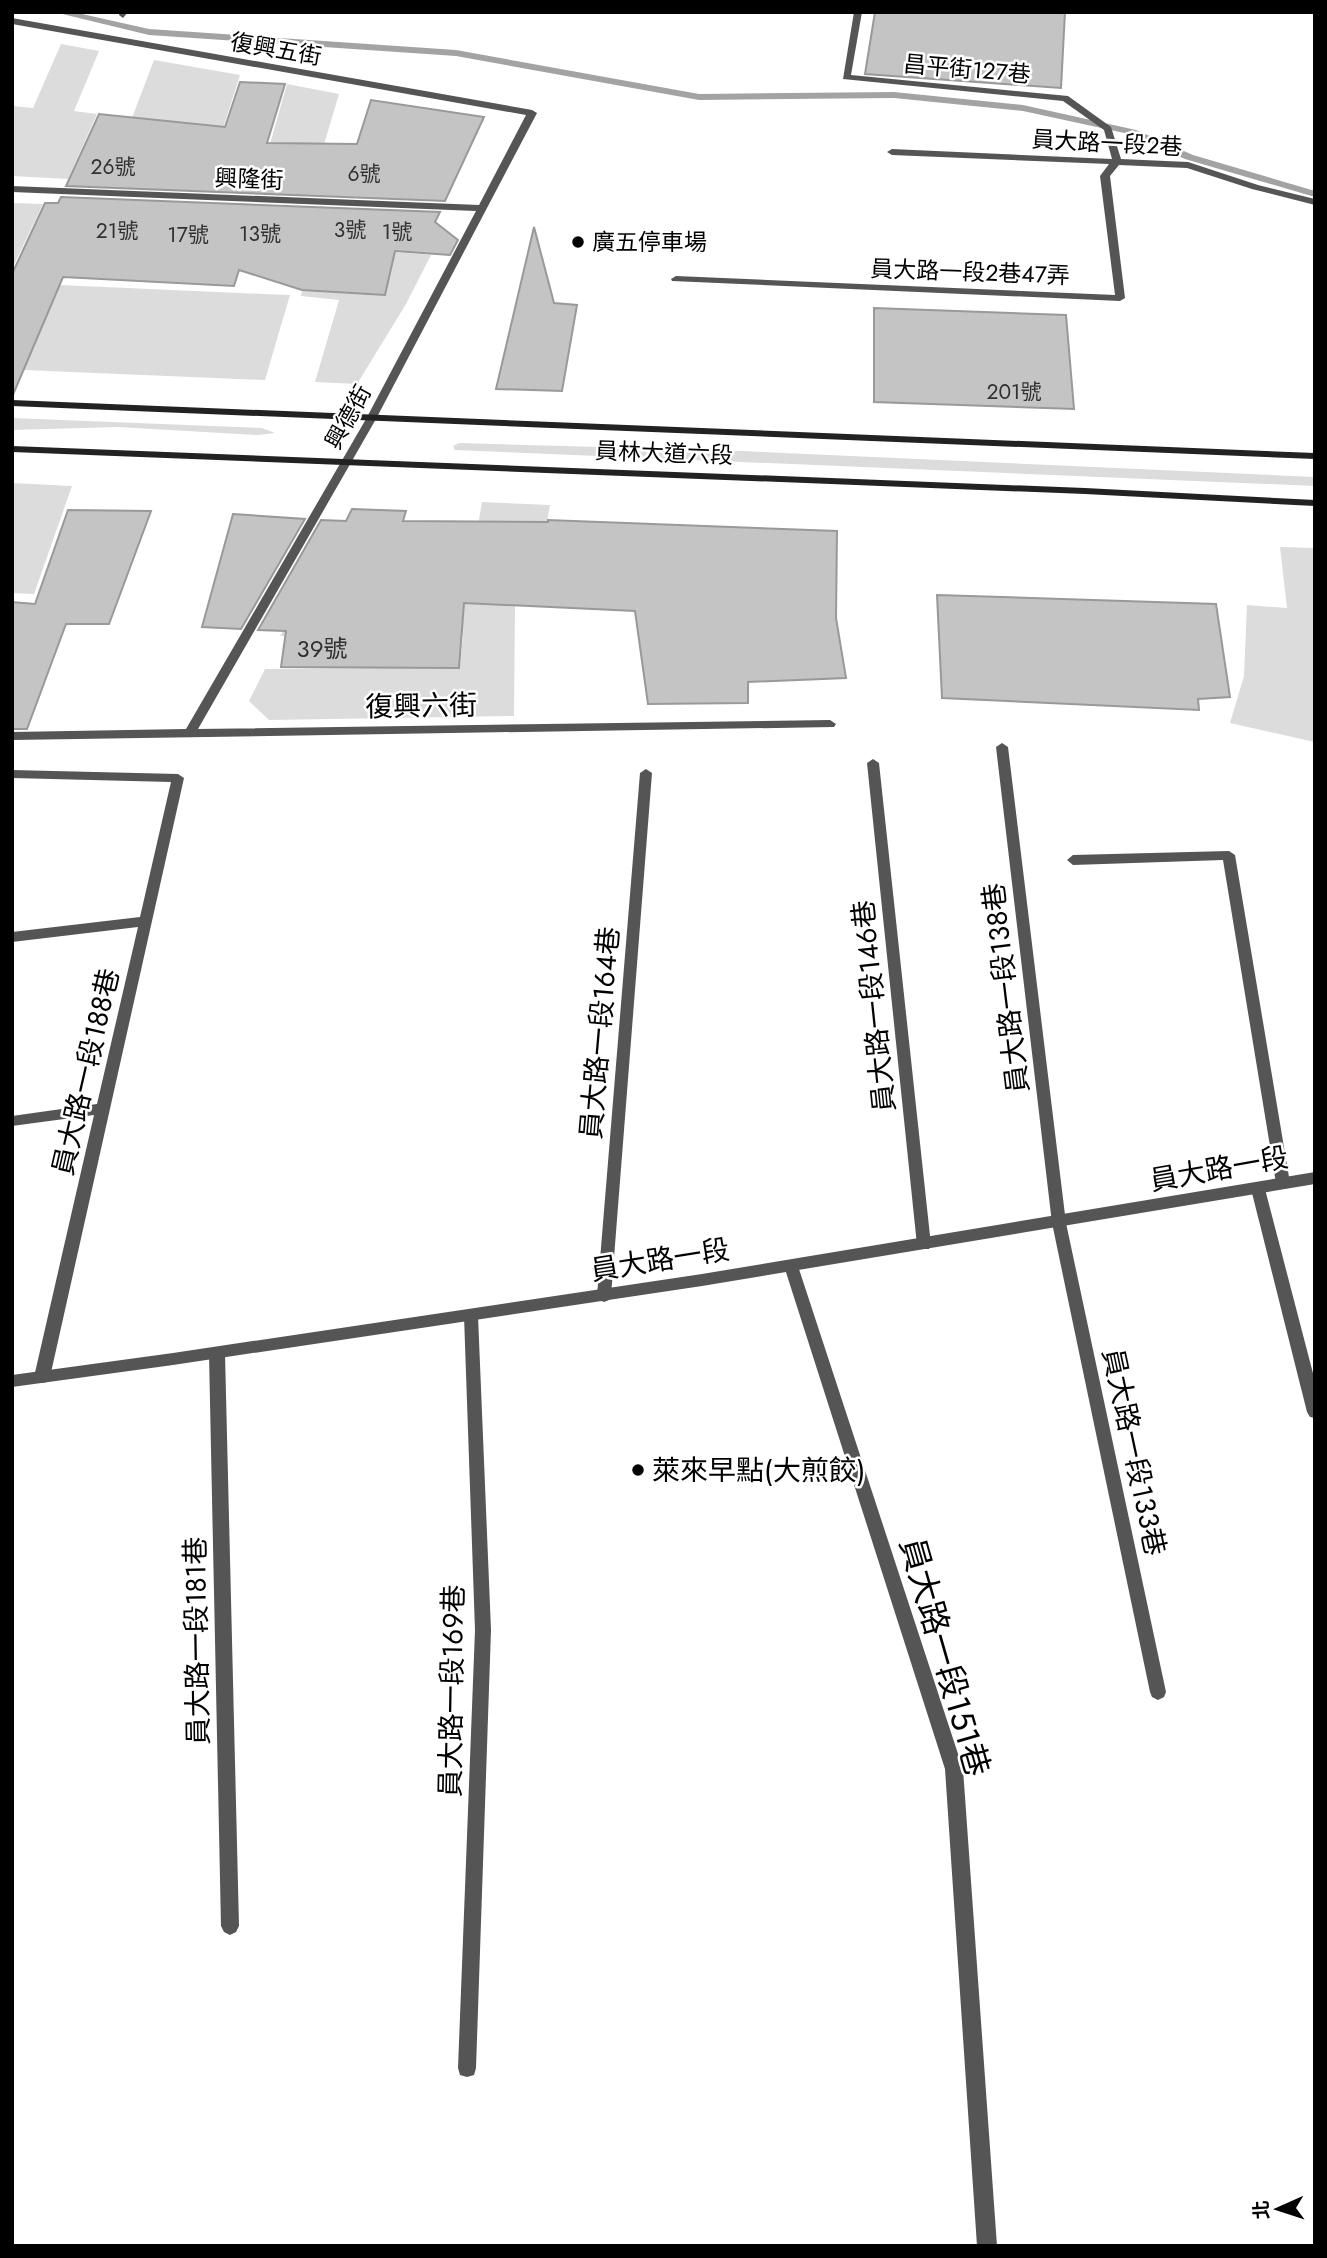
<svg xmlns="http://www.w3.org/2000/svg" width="1327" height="2258" viewBox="0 0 1327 2258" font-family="Jost,'Noto Sans TC',sans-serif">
  <rect width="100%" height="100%" fill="#fff"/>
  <g fill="#dcdcdc">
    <polygon points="61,44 99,51 74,111 97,114 68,179 12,176 12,106 33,108"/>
    <polygon points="154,60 240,75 205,184 132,118"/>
    <polygon points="287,84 339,94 311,188 258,186"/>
    <polygon points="12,203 43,204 12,269"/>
    <polygon points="315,246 431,255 406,304 357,384 315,382 339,300 301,296"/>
    <polygon points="60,285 264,294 290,295 265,380 24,370"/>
    <polygon points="12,418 262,428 275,433 258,435 118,427 12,430"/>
    <polygon points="459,443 741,451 1315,477 1315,486 455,450 453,446"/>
    <polygon points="12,483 72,486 34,594 12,593"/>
    <polygon points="482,502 550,505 533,603 515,603 514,716 269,720 249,701 265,669 460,667 463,635 280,636 299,604 465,603"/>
    <polygon points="1280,547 1315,548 1315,742 1230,723 1244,676 1247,605 1287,608"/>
  </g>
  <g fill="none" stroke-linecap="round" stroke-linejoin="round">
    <polygon fill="#a3a3a3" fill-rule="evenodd" points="54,12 73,12 149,29 456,50 699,94 894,92 1023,105 1136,130 1193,155 1315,191 1315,197 1185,159 1129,134 1023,111 894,98 699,100 456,56 149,35"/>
  </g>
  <g fill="#c4c4c4" stroke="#999" stroke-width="2">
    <polygon points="875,12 1065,12 1061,88 865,74"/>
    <polygon points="240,82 285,84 267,143 357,144 371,100 484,117 445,201 66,186 99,114 225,127"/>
    <polygon points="61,197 440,212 435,222 458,240 450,255 395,251 385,295 302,290 239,270 234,286 63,277 12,397 12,274 45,203 58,203"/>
    <polygon points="534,227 554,303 577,305 562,391 496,389"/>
    <polygon points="874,308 1066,315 1074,409 874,402"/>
    <polygon points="352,509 406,511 403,521 548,522 548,520 837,531 836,618 846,678 748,682 748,703 648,704 635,611 464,603 459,668 281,667 286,631 258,630 321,520 346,521"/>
    <polygon points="68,510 151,511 109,624 66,624 27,729 12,729 12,602 35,604"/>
    <polygon points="233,514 305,519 241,629 202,627"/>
    <polygon points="937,595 1216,604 1230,697 1198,699 1199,710 942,698"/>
  </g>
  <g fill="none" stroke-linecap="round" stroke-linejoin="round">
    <g fill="#555" fill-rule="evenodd">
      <polygon points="120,12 128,12 123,18 119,15"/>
      <polygon points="854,12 862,12 851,75 1068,96 1111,127 1121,159 1188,162 1258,185 1315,199 1315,205 1252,189 1187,168 1119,165 1110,176 1125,298 1120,301 672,281 671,279 676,276 1115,295 1100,176 1109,164 892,155 887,152 892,149 1112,159 1104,130 1063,101 843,79"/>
      <polygon points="1002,743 1008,747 1066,1223 1166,1692 1164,1697 1158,1700 1152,1697 1150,1692 1052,1223 996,747"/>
      <polygon points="873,759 879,763 931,1245 929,1249 919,1249 917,1245 867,763"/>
      <polygon points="646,769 652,773 611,1296 609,1300 604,1302 599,1300 597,1296 640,773"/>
      <polygon points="12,770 178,774 184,778 50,1377 47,1382 42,1383 37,1382 34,1377 94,1115 12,1126 12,1116 97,1104 138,927 12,942 12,932 140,917 171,782 12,778"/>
      <polygon points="1229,851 1235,855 1290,1183 1288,1187 1278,1187 1276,1183 1223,860 1073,865 1067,860 1073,855"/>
      <polygon points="1258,1183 1263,1185 1265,1189 1315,1381 1315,1418 1310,1417 1307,1412 1251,1189 1253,1185"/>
      <polygon points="791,1260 796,1262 798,1266 963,1769 997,2246 977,2246 945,1769 784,1266 786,1262"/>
      <polygon points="471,1310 476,1312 478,1316 491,1630 476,2068 474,2075 467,2077 460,2075 458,2068 475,1630 464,1316 466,1312"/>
      <polygon points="217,1348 222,1350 225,1354 239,1926 236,1932 230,1935 224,1932 221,1926 209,1354 212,1350"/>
    </g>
    <polygon fill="#555" fill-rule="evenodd" points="12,18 532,110 537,113 376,419 198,729 830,720 836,724 834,727 12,740 12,732 186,729 366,419 476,211 12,192 12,186 479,205 526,115 12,24"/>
    <polygon fill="#555" fill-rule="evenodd" points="1315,1172 1315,1184 702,1286 173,1365 12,1387 12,1375 173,1353 702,1274"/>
    <g fill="#222" fill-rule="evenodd">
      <polygon points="12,400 1315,453 1315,459 12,406"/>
      <polygon points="12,446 1085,488 1315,500 1315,506 1085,494 12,452"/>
    </g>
  </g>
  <g fill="#000" stroke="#fff" stroke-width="2.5">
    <circle cx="578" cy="242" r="7"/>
    <circle cx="638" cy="1470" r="7"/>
  </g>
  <g text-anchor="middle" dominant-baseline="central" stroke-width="5" stroke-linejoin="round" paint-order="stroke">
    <g font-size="21" fill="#313131">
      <text x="113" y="167">26號</text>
      <text x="364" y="174">6號</text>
      <text x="350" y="230">3號</text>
      <text x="117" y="231">21號</text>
      <text x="397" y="232">1號</text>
      <text x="260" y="234">13號</text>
      <text x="188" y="235">17號</text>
      <text x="1014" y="392">201號</text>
    </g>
    <g font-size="23" fill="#000" stroke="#fff">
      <text transform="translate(276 49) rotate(10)">復興五街</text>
      <text transform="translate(967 69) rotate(5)">昌平街127巷</text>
      <text transform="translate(1107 143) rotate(3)">員大路一段2巷</text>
      <text transform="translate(249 179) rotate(2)">興隆街</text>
      <text transform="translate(970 272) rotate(2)">員大路一段2巷47弄</text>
      <text transform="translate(348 417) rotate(-61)">興德街</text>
      <text transform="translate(664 453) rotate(2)">員林大道六段</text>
    </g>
    <g font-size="23" fill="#000" stroke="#fff" text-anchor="start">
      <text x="592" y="242">廣五停車場</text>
    </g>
    <g font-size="24" fill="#313131">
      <text x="322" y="648">39號</text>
    </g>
    <g font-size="28" fill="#000" stroke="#fff">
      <text transform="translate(421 706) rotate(-1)">復興六街</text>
      <text transform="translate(1006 988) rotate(-97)">員大路一段138巷</text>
      <text transform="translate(874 1006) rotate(-96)">員大路一段146巷</text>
      <text transform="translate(600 1033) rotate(-85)">員大路一段164巷</text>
      <text transform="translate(86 1072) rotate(-77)">員大路一段188巷</text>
      <text transform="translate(1219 1169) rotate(-10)">員大路一段</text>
      <text transform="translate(660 1260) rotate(-9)">員大路一段</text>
      <text transform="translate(1134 1452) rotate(78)">員大路一段133巷</text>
      <text transform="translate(197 1641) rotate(-91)">員大路一段181巷</text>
      <text transform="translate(452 1691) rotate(-89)">員大路一段169巷</text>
    </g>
    <g font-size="28" fill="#000" stroke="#fff" text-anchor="start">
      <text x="652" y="1470">萊來早點(大煎餃)</text>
    </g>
    <g font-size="33" fill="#000" stroke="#fff">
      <text transform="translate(945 1657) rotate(74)">員大路一段151巷</text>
    </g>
  </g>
  <rect width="1327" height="2258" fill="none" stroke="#000000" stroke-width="28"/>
  <g transform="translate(1278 2209) rotate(267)" stroke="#ffffff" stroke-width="5" paint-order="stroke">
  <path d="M0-5L12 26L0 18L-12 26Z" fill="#000000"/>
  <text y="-10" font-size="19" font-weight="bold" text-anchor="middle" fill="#000000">北</text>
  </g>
</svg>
